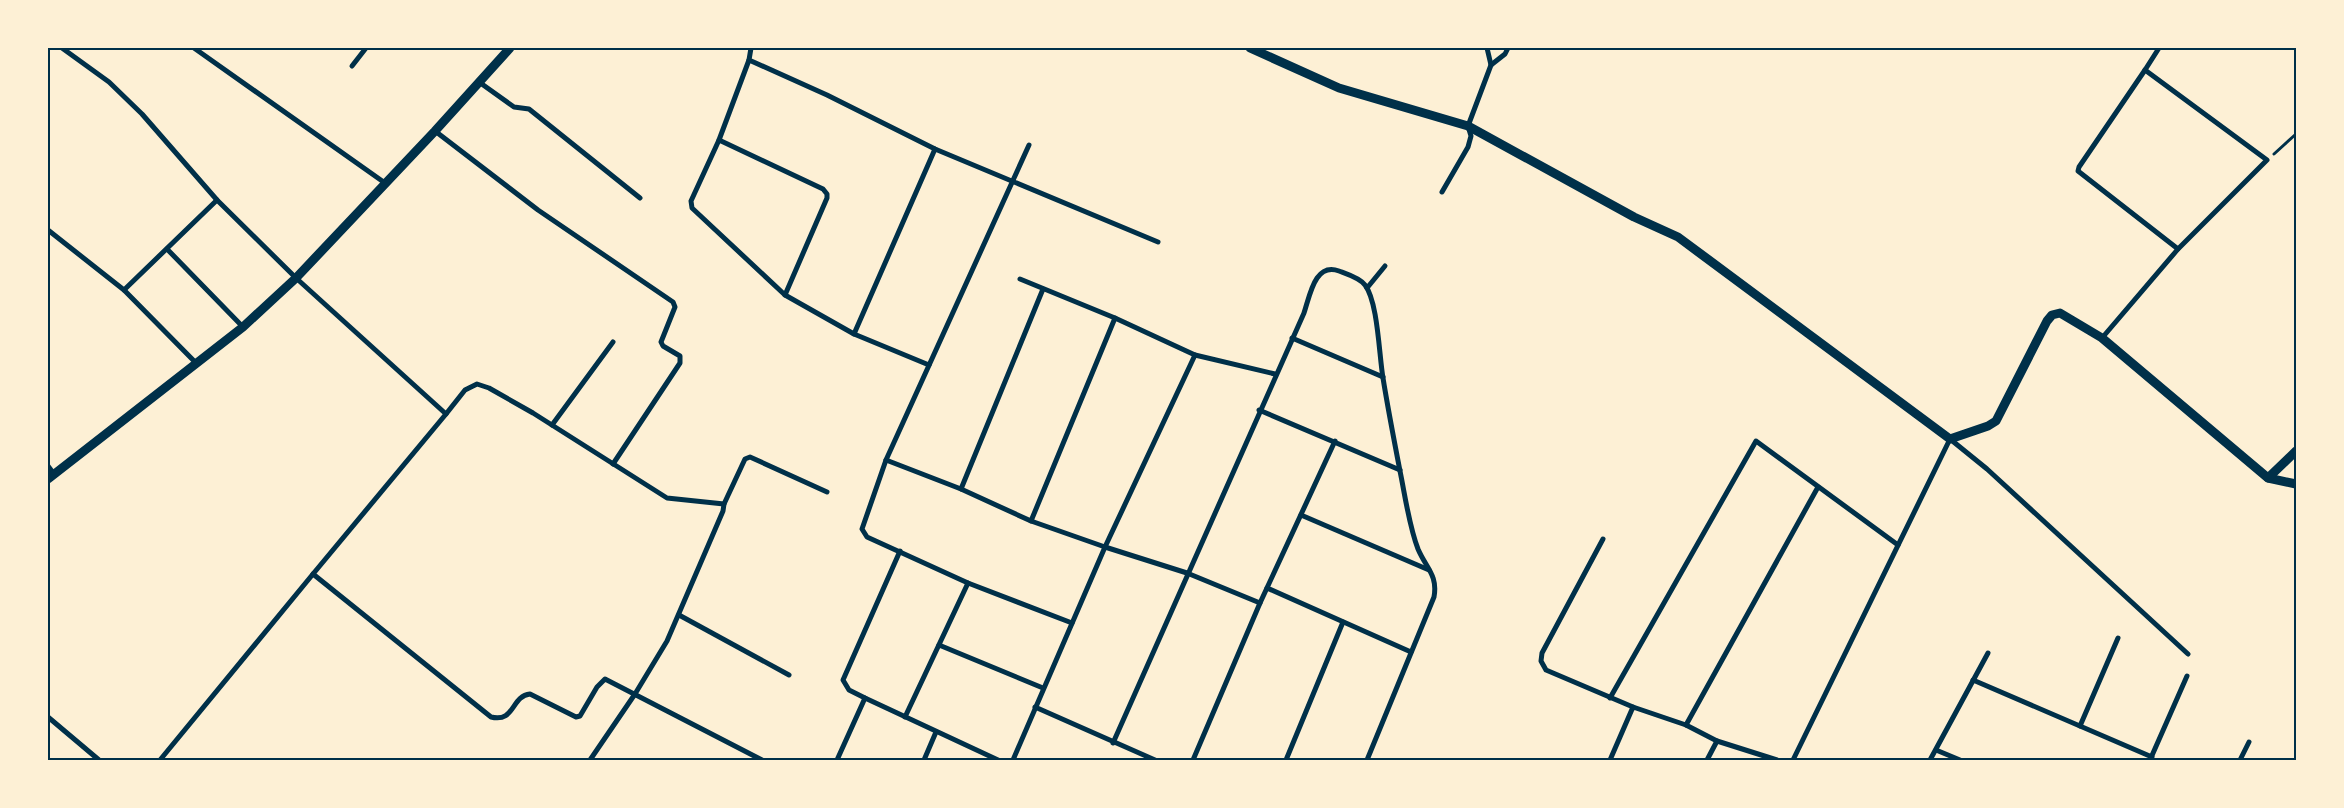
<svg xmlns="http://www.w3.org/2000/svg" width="2344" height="808" viewBox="0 0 2344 808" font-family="'Sofia Sans Condensed',sans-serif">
  <rect width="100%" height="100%" fill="#fdf0d5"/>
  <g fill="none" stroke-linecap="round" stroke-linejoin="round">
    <polyline stroke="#003049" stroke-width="3" points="2274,154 2296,134"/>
    <g stroke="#003049" stroke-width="5">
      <path d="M62 48 109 82 142 114 217 200 296 278 446 414 313 574 491 717C515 723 511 696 530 694L576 717 580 716 597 687 605 679 762 760"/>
      <polyline points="194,48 385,183"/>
      <polyline points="751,48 749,60 827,95 935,149 1158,242"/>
      <polyline points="1487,48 1491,65"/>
      <polyline points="2159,48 2145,70 2079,167 2078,171 2178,249"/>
      <polyline points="749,60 719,140 691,201 692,208 785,295 854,334 929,365"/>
      <polyline points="352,66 366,48"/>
      <polyline points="479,82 514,107 529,109 640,198"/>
      <polyline points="435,131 538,210 673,302 675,307 661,342 663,346 680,356 680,363 613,464"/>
      <polyline points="719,140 823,189 827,194 827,198 785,295"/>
      <polyline points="1029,145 886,460 862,529 867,537 968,583 1072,623"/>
      <polyline points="1442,192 1468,147 1471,136 1468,126 1491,65 1505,54 1508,48"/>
      <polyline points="48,230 124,290 217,200"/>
      <polyline points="167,249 243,327"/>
      <polyline points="1020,279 1115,318 1195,355 1275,374"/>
      <polyline points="1367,288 1385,266"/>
      <polyline points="124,290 197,364"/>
      <polyline points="854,334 935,149"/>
      <polyline points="1292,338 1383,377"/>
      <polyline points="2102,338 2178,249 2267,160 2145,70"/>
      <polyline points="1259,410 1400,470"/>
      <polyline points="446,414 465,390 477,384 489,388 533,413 667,498 724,504 723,511 667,641 635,694 590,760"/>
      <polyline points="552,425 613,342"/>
      <polyline points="886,460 961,489 1031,521 1105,547 1187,573 1260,603"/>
      <polyline points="48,466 54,474"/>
      <polyline points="961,489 1043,289"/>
      <polyline points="724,504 745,459 750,457 827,492"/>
      <polyline points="1301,515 1429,570"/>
      <polyline points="1031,521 1115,318"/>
      <polyline points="1603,539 1542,653 1541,661 1546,670 1633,707"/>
      <polyline points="900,551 843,680 849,690 865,698 998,760"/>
      <polyline points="1267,588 1411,652"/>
      <polyline points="679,615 789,675"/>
      <polyline points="939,645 1043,688"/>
      <polyline points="1973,680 2152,757"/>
      <polyline points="1610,698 1756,441 1898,545"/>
      <polyline points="1035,707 1155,760"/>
      <polyline points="48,717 99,760"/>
      <polyline points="905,717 968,583"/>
      <polyline points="1686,725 1818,487"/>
      <polyline points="2080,726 2118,638"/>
      <path d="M1113 743 1304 313C1310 295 1315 262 1339 271 1347 274 1360 278 1365 285 1378 302 1379 355 1383 378 1388 409 1394 440 1400 471 1405 495 1409 526 1418 549 1426 568 1438 575 1434 597L1367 760"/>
      <polyline points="1936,750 1960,760"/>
      <polyline points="160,760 313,574"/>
      <polyline points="837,760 865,698"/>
      <polyline points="924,760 936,732"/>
      <polyline points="1013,760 1105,547 1195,355"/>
      <polyline points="1193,760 1260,603 1335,441"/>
      <polyline points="1286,760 1343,622"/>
      <polyline points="1610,760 1633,707 1686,725 1717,741 1777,760"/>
      <polyline points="1707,760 1717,741"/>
      <polyline points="1793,760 1950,439 1987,469 2188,654"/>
      <polyline points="1930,760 1988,653"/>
      <polyline points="2150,760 2187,676"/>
      <polyline points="2240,760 2249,742"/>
    </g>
    <g stroke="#003049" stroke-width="9">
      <polyline points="1250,48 1339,88 1468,126 1634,217 1678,237 1950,439 1988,426 1996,421 2047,321 2052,315 2060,313 2102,338 2268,478 2296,484"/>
      <polyline points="2268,478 2296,451"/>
      <polyline points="48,479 243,327 296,278 435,131 510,48"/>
    </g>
  </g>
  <rect width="2344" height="808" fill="none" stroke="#fdf0d5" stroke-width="98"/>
  <rect x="49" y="49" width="2246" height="710" fill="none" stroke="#003049" stroke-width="2"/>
</svg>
